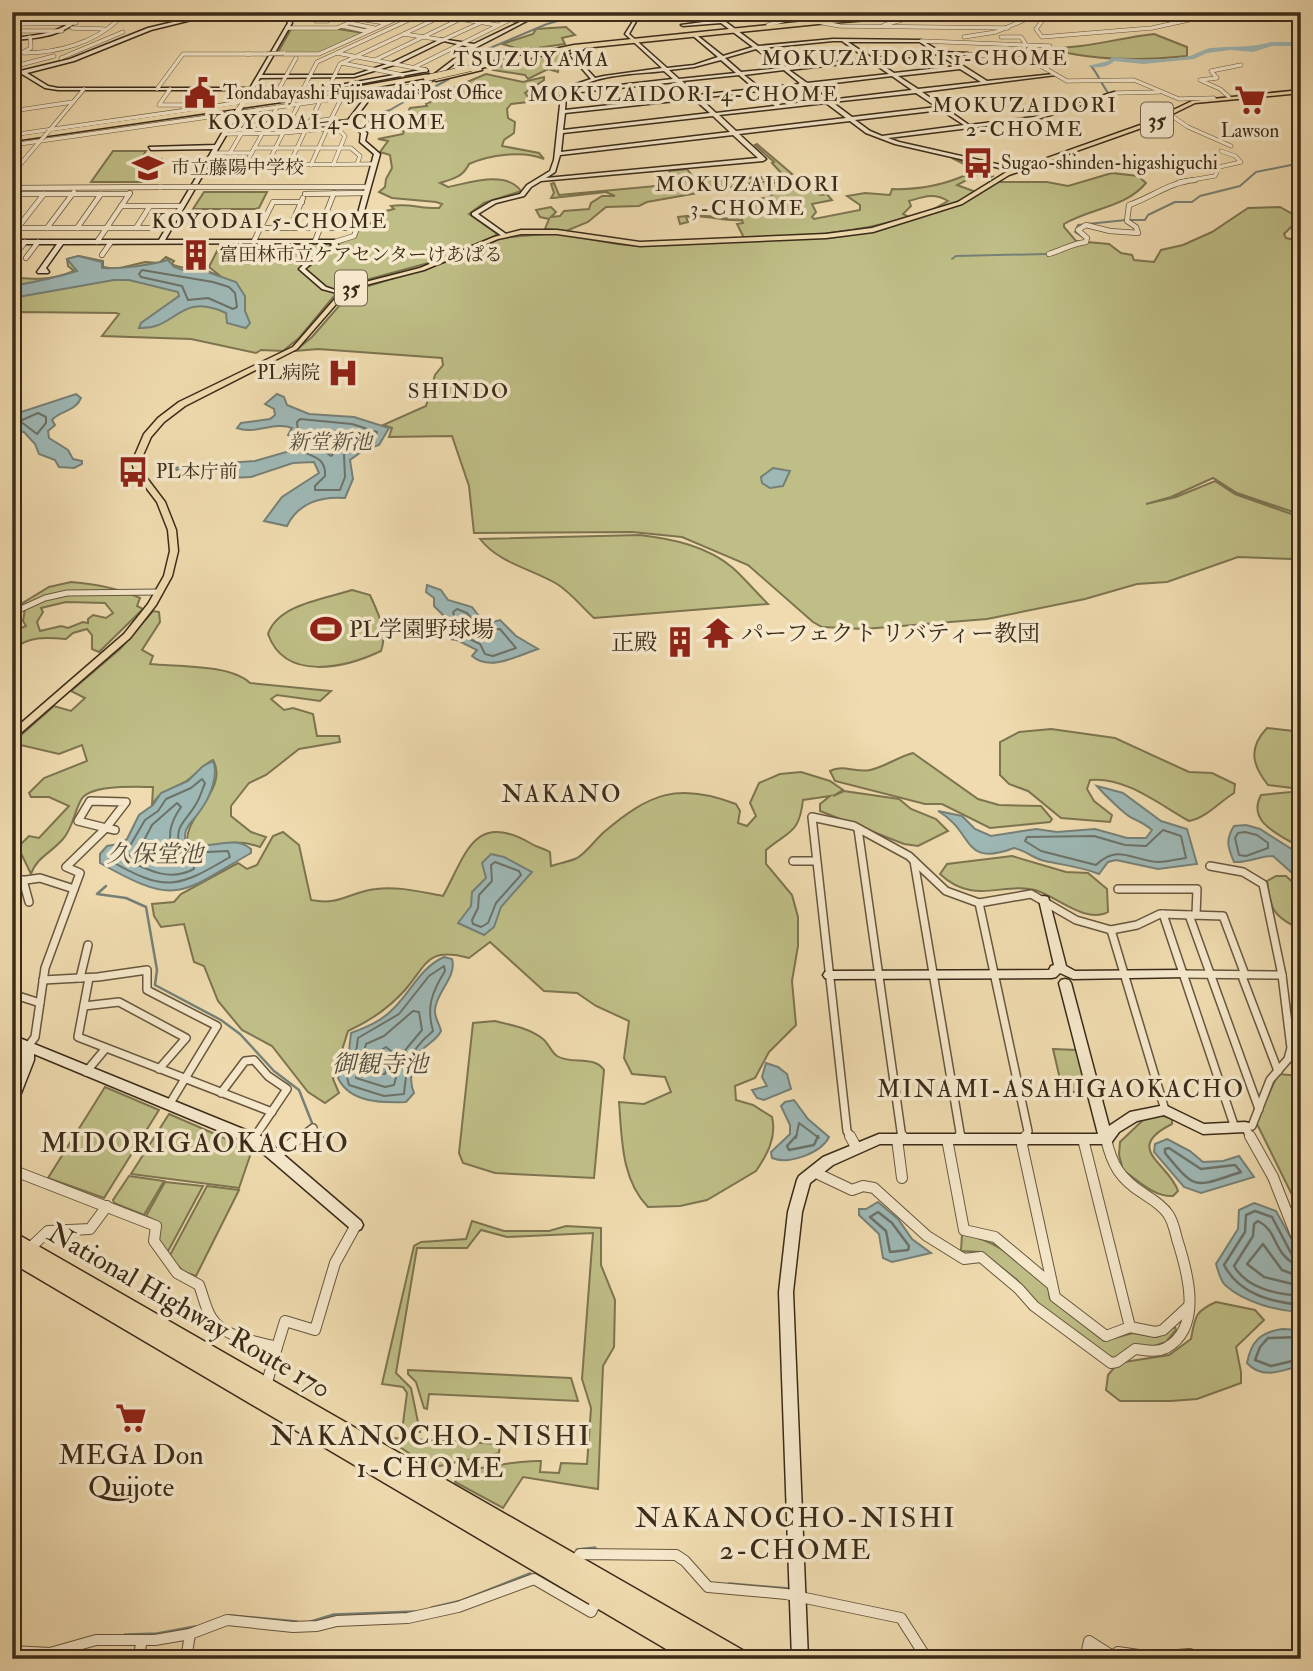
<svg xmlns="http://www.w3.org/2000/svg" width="1313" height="1671" viewBox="0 0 1313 1671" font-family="'IM FELL Double Pica','Noto Serif JP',serif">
  <rect width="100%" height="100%" fill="#efdbaf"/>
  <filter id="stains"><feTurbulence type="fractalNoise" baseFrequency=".00286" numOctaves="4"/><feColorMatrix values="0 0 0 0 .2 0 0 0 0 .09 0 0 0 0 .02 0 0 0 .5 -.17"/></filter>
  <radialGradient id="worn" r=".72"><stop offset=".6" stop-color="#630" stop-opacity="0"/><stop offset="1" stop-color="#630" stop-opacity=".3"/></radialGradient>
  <g fill="#bfbe86" stroke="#7d7450" stroke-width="2" fill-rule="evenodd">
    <polygon points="566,27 575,35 562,38 565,44 523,50 502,44 533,34 536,29"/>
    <polygon points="291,29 338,29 364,33 318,54 277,54"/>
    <path d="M1154 34 1187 47V56C1141 61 1092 61 1047 48 1083 49 1118 38 1154 34Z"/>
    <polygon points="578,49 559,60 558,72 548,69 528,79 525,75 493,70 494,67 515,65 521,60"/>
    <path d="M486 74 523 82 544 77V80L525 93 530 99 528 102 511 104 507 109 508 118 515 122 514 133 504 140 502 146 539 153 544 159C523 150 489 155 469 164 463 177 453 179 440 183L448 187C469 183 506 170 521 191L484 203 469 214 496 233V236L432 262 355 283 339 290 299 338 283 351 261 350 256 353 191 339 102 336 119 314 116 313 20 312 12 321V278C39 278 46 282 74 271L68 266 67 259 79 256 103 261V267L116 269 145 262 159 263 166 257 174 261 172 264C184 271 192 265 202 269 209 271 211 274 219 275L209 267 221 243H339L347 240 359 228 369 225 382 212 394 209 391 206C410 203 422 209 439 208L442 204 436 202 392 198 379 192 385 187 386 179 392 168 390 155 380 152 388 141 378 139 403 134 404 131 399 130 410 108 427 106 426 104 436 99 451 97 455 87Z"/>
    <polygon points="757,144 792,174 783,180 744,178 742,184 737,186 647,202 639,206 606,207 588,222 566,231 545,229 549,219 540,217 536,210 551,207 556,212 551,217 560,216 564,211 589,209 591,203 602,196 615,196 606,192 553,198 551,198 554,193 551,184 554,183 559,195 678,184 669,171 687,169 694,178 775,177 783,175 772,163 774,162 755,145"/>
    <polygon points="113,151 146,151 141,159 161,159 147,181 143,182 91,182"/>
    <path d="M952 158 986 168 993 176 989 178 978 174 957 185 976 192 957 202 930 211 948 201C934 192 923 197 909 201L911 206 903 214 909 217C854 234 801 236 744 238L737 224 743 223 742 220C723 222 701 213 686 217L688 222 680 224 678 217C699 213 717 218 738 218L743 212V202L770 197 774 192 749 184 752 181 777 183 783 180 821 195 827 194 832 200 812 204 816 212 812 217 814 219 860 210V205L847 196 865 193 890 195 892 189C918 190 944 185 968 174L970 167Z"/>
    <path d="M1112 173 1138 176 1146 183C1125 208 1091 208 1064 224V227L1076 241 1109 244 1121 253 1132 255 1134 260 1154 262 1161 250 1183 245 1212 232 1248 208 1280 207 1296 216 1298 220 1284 234 1286 238 1301 241V545L1298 542 1299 514 1237 493 1213 478 1171 497 1146 504 1176 497 1215 481 1235 494 1297 516 1295 557 1292 559 1238 557 1167 582 1137 584 1085 599 987 619 864 629 822 627 813 622 748 565 682 537 632 532 474 533 469 486 452 436 389 437 392 428 383 425 426 406 435 375 443 365 442 358 318 349 295 351 312 337 352 291 459 258 500 238 557 233 617 244 639 246 837 237 880 230 969 200 998 182H1047L1068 186Z"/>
    <polygon points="204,192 267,192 259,208 255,209 193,209"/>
    <path d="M640 535C673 539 707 546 733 568 745 579 756 592 768 604L594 618C582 607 570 592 557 584 530 568 500 564 480 539Z"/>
    <path d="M71 582C96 584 118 588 140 598L137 606 143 609 99 652 92 649V635L87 629 73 633 66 639C46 637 28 636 12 650V632L26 626 23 621 25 609 21 604 49 587ZM66 602 105 603 113 613 106 618 93 615 88 619V623L83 622 68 628 61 626 40 631 37 622 43 612 41 608Z"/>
    <path d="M352 590 370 595C378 613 388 632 381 651 345 668 285 682 268 634 278 604 325 599 352 590Z"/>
    <path d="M153 611 159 612 160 622 142 650 153 656 150 664C178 667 230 664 250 683L331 691 320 701 277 695 271 699 284 710 293 708 313 714 317 736H339L340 742 299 749 266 775 249 783 231 806V816L251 832 266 837 260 847C228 835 216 851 188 846 180 818 230 790 213 760 201 766 195 776 185 782 170 790 161 790 152 805L153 787C137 787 89 784 81 800 74 812 73 828 63 839 52 852 36 858 31 874L18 847 29 836 39 838 69 806 49 797H31L29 793 44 778 87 761 82 745 59 754 12 743 54 706 71 711 85 698 71 691 120 649Z"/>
    <path d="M1267 728 1301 732V789L1268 785C1252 765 1248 748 1267 728Z"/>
    <path d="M1051 729 1115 738 1189 772 1212 773 1235 784 1234 793C1218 803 1206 818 1189 821 1160 805 1125 776 1090 780L1087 789 1094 801 1112 815 1110 822 1061 818 1028 791 1009 784 1000 775V742L1019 732Z"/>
    <path d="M913 753 978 799 999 805 1041 806 1052 819 1050 822 990 828 942 804H925L835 781 830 771C843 764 856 773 870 770 884 767 898 757 913 753Z"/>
    <path d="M801 772 830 781 843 790 833 796 844 791 899 799 911 809 936 819 948 831 918 846 904 844 820 811V804L830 796 803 800C799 834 790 830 766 850V864L792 895 798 917V946L792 981 796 1025 769 1052 755 1078 735 1086 736 1100 753 1105 772 1117C777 1137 767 1155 756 1171L707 1200 680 1206 648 1207C621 1179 622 1139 619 1102L644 1104 671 1092 665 1077 632 1074 624 1058 629 1021 596 1006 577 993 544 991 490 942 469 958C427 947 428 963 405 990 388 1009 370 1021 348 1031L333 1079 339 1093 325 1103 308 1092 272 1046 242 1030 218 1001 204 966 194 962 184 924 161 927 154 916 152 904 174 902 181 894 238 863 247 869 257 865 273 836 283 832 299 845 311 900C340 906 349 892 376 889 398 886 421 892 443 896 466 854 474 811 530 843 536 847 543 848 550 852L551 866C559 863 569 862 577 858 586 853 595 840 604 832 650 793 678 782 736 804L740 811 738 823 747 826 756 816 750 803 759 783 780 774Z"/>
    <path d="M1301 791V848C1281 835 1246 823 1261 795Z"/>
    <path d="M1012 856 1066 872 1088 873 1107 889 1108 912C1087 924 1058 898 1038 891 1005 880 975 907 940 874L947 864Z"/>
    <path d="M1276 876H1286L1301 890V981L1293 959 1297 950 1294 926C1271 914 1271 907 1267 881Z"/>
    <path d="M495 1021C511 1025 529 1028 543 1039 549 1044 551 1052 557 1056 572 1065 594 1055 604 1070L594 1178 495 1173 463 1163 459 1153 473 1023Z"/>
    <polygon points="1053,1049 1077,1050 1088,1092 1063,1092"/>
    <polygon points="1278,1074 1301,1076 1301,1213 1256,1122"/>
    <polygon points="105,1087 159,1110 104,1198 48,1178"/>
    <polygon points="169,1114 252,1150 239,1188 131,1174"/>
    <path d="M1152 1115H1161L1172 1119V1124C1122 1149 1169 1163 1178 1191L1173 1196C1154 1197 1137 1180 1123 1170L1119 1155 1120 1142 1143 1120Z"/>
    <polygon points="129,1176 164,1181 144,1215 114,1203 113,1200"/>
    <polygon points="165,1182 203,1186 166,1255 157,1237 160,1223 146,1216"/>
    <polygon points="207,1186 239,1190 196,1276 184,1272 169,1257"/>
    <path d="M472 1221 504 1231H549L566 1226 601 1228V1265L615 1300 614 1347 603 1366 598 1489 523 1477 503 1508 455 1482 461 1471C488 1468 514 1460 541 1461L540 1472 559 1473 561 1463 587 1464 591 1408 582 1379 593 1233 507 1237 481 1230 467 1248H417L396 1373 411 1388 420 1432 402 1431 407 1393 403 1387 382 1384 414 1246 421 1242 466 1239Z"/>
    <path d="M962 1234C1003 1242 1018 1262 1049 1287L1050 1299 1104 1341 1133 1333 1157 1337 1175 1327 1176 1330 1166 1342 1116 1359 1110 1357 1040 1306 1017 1280 987 1256 980 1252 961 1251Z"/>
    <path d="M1216 1302 1255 1310 1264 1320 1236 1347 1241 1372V1383L1197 1399 1171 1401H1120L1106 1390 1108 1375 1118 1363 1169 1355 1191 1339C1195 1317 1195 1311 1216 1302Z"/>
    <polygon points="408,1370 571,1378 578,1401 429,1394 427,1409 424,1408 416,1382 408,1374"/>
    <polygon points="392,1438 500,1444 499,1453 431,1468 391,1441"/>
  </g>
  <g fill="#9eb8b6" stroke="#768077" stroke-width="2">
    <path d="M78 256 102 262V268C123 269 150 265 168 260L174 267 186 271 199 269 236 282 245 296V311L250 323 246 328 227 323 226 313C179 291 177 330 139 328L141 323 179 296 178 292 129 280H114L12 298V286C35 282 55 278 77 271L67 259Z"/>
    <path d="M76 394 81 398C75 412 61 410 52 420L55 425 48 431 49 438 68 450 73 459 82 461V464L74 468 59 467 55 460 39 454 35 444 24 432 12 431V415Z"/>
    <path d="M277 394 284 397 287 405 309 414 354 417 389 428 379 445 364 450 350 460 353 479 345 498C321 496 298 503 287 526L264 521 282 497 319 473 314 462 293 463 251 477 231 478 220 471 194 474 173 469 182 466 255 461 297 449 301 444 288 435 292 428C275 421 254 435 237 428L241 423 270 419 275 415 274 409 265 404Z"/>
    <polygon points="773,468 790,471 783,486 770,488 762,483 761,477"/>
    <path d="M427 585 441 590 448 600 472 607 485 624 500 620 516 636 538 649C519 655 490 672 472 656L477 650 457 640 450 639 443 631 442 624 450 622 434 606V598L426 592Z"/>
    <path d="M213 761C219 774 210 797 202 808 193 823 180 827 187 846 207 850 235 834 251 849V853C179 894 178 907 100 863V854L107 846 119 844 127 839 139 815 153 805 161 793 188 781 203 766Z"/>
    <path d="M1097 786 1123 793 1161 821 1187 829 1197 864 1158 869 1116 860 1108 862 1099 874C1082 867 1063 865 1045 861 1034 859 1025 850 1014 848 961 868 975 832 938 811L962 816 975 829 991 836 1036 829 1057 832 1095 829 1127 838H1146L1152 830C1145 824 1141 822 1132 818 1125 815 1103 793 1097 786Z"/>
    <path d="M1246 825 1260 829 1301 855V881L1273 856C1259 856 1249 863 1234 862 1228 848 1225 840 1234 826Z"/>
    <polygon points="491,854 504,857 532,872 501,907 494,927 484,935 458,923 471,906 472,892 486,878 482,863"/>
    <path d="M444 957 452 959C457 977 437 991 435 1009 434 1018 439 1022 441 1031 436 1041 428 1043 421 1051 412 1062 408 1080 414 1093L406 1102C382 1103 350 1103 338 1078L349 1051 351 1033C367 1027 382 1021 394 1008 412 990 420 968 444 957Z"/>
    <polygon points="766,1063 778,1067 787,1074 791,1089 764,1100 757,1098 752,1090 767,1086 762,1077"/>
    <path d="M794 1100 808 1119 829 1137C821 1153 789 1165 772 1158L771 1152 790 1134V1125L781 1106 785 1102Z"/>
    <polygon points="1167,1139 1190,1151 1203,1162 1223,1161 1239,1156 1254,1177 1201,1193 1184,1187 1154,1152 1155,1144"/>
    <polygon points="878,1202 898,1219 912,1239 931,1253 892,1262 883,1258 879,1234 859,1215 859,1209 866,1209"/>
    <path d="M1254 1203 1276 1211 1301 1256V1312C1276 1311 1244 1302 1225 1285 1220 1280 1218 1270 1216 1264L1238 1229 1239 1210Z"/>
    <path d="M1282 1329 1301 1330V1365C1283 1371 1262 1380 1247 1363 1251 1341 1261 1332 1282 1329Z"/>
  </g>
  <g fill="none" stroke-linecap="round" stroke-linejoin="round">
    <g stroke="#6c7268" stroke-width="2">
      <polygon points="142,270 213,282 229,287 235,293 237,307 233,309 208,298 188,300 182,286 141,277 139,274"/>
      <polygon points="38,413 46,417 46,423 37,434 20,421"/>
      <path d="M300 419 352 424 377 432 375 439 350 449 344 455 345 477 340 490H315V486L325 476C326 461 318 458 306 453L307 441 298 433 297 422Z"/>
      <polygon points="316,431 351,432 353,436 331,456 317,446 314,434"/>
      <polygon points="457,609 467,613 482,630 500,629 516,648 493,656 485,654 480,644 453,631 456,621 453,612"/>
      <path d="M202 779 205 783C202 790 200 798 196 804 186 822 172 826 181 850L187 853 228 851 230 857C176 889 165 892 109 860L111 853 131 844 145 820 158 811 166 799 191 788Z"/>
      <path d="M177 803 181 807C169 824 166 839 176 857L193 864 194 869C171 881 151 872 130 861L129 856 140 848 152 825Z"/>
      <path d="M1163 830 1181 836 1186 858C1177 859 1167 862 1158 862 1133 861 1118 843 1096 865L1041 851 1025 841 1027 837 1094 836 1125 845 1146 846Z"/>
      <polygon points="1245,832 1257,835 1268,843 1268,848 1246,856 1239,855 1235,838 1238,833"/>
      <polygon points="495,862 519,871 521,875 496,903 488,923 481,927 473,924 472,920 478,908 479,895 492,881 491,865"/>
      <path d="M444 966 445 971C432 992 426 1007 433 1031 408 1052 407 1063 404 1094L384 1096 349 1085 346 1073 356 1053 358 1038 399 1014 429 976Z"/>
      <polygon points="413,1011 419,1012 422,1030 402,1054 394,1085 385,1087 356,1078 366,1044 384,1036"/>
      <polygon points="386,1047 391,1051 385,1074 371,1073 369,1069 376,1053"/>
      <polyline points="796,1138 799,1123 819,1138"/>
    </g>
    <g stroke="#6c7268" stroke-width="2.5">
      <polyline points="796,1136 787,1146 789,1150 814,1145 818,1136"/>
      <path d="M1169 1148 1201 1169 1235 1165 1241 1172C1194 1187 1197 1192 1165 1153V1149Z"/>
      <polygon points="878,1212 892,1223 909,1246 908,1250 890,1252 886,1231 870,1217"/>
      <path d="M1301 1258 1292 1255 1272 1217 1255 1211 1246 1215 1245 1232 1224 1265C1239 1294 1271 1302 1301 1305"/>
      <path d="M1301 1267C1271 1255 1280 1232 1258 1221L1254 1224 1253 1236 1234 1266C1247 1289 1277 1294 1301 1296"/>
      <polyline points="1301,1277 1282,1270 1263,1244 1247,1264 1264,1277 1301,1286"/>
      <polyline points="1301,1337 1268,1338 1260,1347 1255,1360 1271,1366 1301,1359"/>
    </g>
    <g stroke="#768077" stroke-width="2">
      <polyline points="477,59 475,55 478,53 547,24 590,12"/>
      <path d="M1091 66C1097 72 1101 84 1109 94"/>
      <polyline points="436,86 449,79"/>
      <polyline points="416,95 420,92"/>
      <polyline points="364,131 364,125 370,123 365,117 390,110 414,96"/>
      <polyline points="1128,220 1145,220 1148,215 1175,202 1192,202 1200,196 1240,186 1256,172 1301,163"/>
      <polyline points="1084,238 1075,232 1078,225 1126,220"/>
      <polyline points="952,259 956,256 1046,254"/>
    </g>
    <polyline stroke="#768077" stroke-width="2.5" points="106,886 97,894 126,898 146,907 157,970 155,985 221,1020 240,1034 274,1071 299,1090 314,1128 326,1138"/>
    <g stroke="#768077" stroke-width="3.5">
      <polyline points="324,1136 328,1139"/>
      <polyline points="577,1550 595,1548"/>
      <polyline points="729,1584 789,1589"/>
      <polyline points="432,1608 462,1601 530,1574"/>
      <polyline points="231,1616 297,1622"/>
      <polyline points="311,1622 334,1615 415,1612"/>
      <polyline points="125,1635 157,1634 195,1627"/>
      <polyline points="1204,1654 1220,1659"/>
      <polyline points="1243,1659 1267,1652 1301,1654"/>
    </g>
    <path fill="#9eb8b6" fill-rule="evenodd" d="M1271 42H1301V46H1272L1253 52 1230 50 1207 53 1194 59 1143 64 1114 61C1110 67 1094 69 1088 66L1108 61 1112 57C1138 60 1164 61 1190 56 1197 54 1203 49 1211 48 1232 46 1250 48 1271 42Z"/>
    <defs>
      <g id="street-far4">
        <polyline points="1152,12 1173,21"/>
        <polyline points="423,13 497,25"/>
        <polyline points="312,15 324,12"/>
        <polyline points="1036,15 1042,21 1036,29 1042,37 1152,28 1193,19 1301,15"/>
        <path d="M12 17 106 16 118 20C94 43 57 53 24 53"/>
        <polyline points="359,19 386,23"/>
        <polyline points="316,21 327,21 348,12"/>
        <polyline points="378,21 397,12"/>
        <polyline points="818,22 840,26 1008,28"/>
        <polyline points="12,24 76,23"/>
        <polyline points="768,25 795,17"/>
        <polyline points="884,25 905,19 904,16"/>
        <polyline points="342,26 365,31 374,28 350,23"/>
        <polyline points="72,28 104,29"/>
        <polyline points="287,28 337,28 373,12"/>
        <polyline points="12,31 62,31"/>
        <polyline points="404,34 443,40 480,23"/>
        <polyline points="964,37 996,32 1043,12"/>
        <polyline points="1001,37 1021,37 1025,43 1023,57"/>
        <polyline points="921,41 1050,46"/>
        <polyline points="337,53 426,70"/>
        <polyline points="247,54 319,54 412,12"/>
        <polyline points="966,54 1066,62"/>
        <polyline points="12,58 31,48 30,37"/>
        <polyline points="61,58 123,32"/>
        <polyline points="1027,58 1067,81 1134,80 1179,99 1214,98"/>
        <polyline points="375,60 475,12"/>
        <polyline points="342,63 403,75"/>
        <polyline points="12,67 54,56"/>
        <polyline points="415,67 525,12"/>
        <polyline points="12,80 18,79"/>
        <polyline points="157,89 183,54 250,54"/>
        <polyline points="170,89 159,105 187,105"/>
        <polyline points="328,89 340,64 442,16"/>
        <polyline points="301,93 317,62 426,12"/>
        <polyline points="1116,93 1159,92"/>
        <polyline points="1229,97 1220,89 1200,80 1217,78 1211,71 1241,65"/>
        <polyline points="187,105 198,89"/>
        <polyline points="12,111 73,102"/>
        <polyline points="1169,114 1188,127 1231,146"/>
        <polyline points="310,122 320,101"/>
        <polyline points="288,124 299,104"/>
        <polyline points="247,125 287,125 331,119 341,99 338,98"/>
        <polyline points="267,125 277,107"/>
        <polyline points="243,130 254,111 260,109"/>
        <polyline points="49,131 84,89"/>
        <polyline points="225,134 283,133 337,128 345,136 333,165"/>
        <polyline points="262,134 245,165 374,164"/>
        <polyline points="12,135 278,97 275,96 296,58"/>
        <polyline points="12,145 390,91 430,81"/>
        <polyline points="254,148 351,148 360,156 357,164"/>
        <polyline points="213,153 252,153"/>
        <polyline points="230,153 241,134"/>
        <polyline points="267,165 283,133"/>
        <polyline points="289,165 305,131"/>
        <polyline points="311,165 327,129"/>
        <polyline points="12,174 41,140"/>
        <polyline points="1179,182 1215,176 1219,167 1241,162 1235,156 1221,151"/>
      </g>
      <g id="street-far3">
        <polyline points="159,187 368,187"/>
        <polyline points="12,188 162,187"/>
        <polyline points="12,194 129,194"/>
        <polyline points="305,194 366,193"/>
        <polyline points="121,206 182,206"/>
        <polyline points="12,228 169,228"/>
        <polyline points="47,228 74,192"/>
        <polyline points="77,228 101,194"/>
        <polyline points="136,228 150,206"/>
        <polyline points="261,228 357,228 354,236 335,242"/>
        <polyline points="290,228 303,198"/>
        <polyline points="12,235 44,194"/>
        <polyline points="254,241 273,202 302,202"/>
        <polyline points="315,241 334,193"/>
        <polyline points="97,242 130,193"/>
        <polyline points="12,251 18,251 25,242"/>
        <path d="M1049 254C1062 250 1074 243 1086 242L1087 238 1078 230 1086 225 1110 231 1138 233 1136 227 1127 221 1129 205C1152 197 1170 182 1195 180"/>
        <polyline points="102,255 111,242"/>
        <polyline points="26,258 38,242"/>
      </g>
      <polyline id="street-far2" points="12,613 45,598 67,593 160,592"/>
      <g id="street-far1">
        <polygon points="90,801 126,802 106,828 78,821"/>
        <polyline points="858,829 902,1138"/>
        <polyline points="793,861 816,861"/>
        <polyline points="914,861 961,1138"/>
        <polyline points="1210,866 1243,872 1263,884 1282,975 1291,1048 1288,1059 1270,1080 1252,1126 1245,1127 1251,1138"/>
        <polyline points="23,880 29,902"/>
        <polyline points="12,882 40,878 74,889"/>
        <polyline points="1118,889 1197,889 1196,915"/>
        <polyline points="979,903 1028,1131 1025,1138"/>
        <polyline points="1163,914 1235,1128"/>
        <polyline points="1189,915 1259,1109"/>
        <polyline points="1111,930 1165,1110"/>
        <polyline points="1183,974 1282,975"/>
        <polyline points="80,978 88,945"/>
        <polyline points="89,978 78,1037 272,1112"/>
        <polyline points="43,980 98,977 147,970 147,990 217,1026 169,1105"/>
        <polyline points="12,994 40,1003"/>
        <polyline points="84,1006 119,1002 186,1038 159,1069"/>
        <polyline points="27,1048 35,1037 45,968 80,873 66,867 106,828 115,830"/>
        <polyline points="86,1072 106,1048"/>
        <polyline points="221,1093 245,1061 254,1060 268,1076 287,1089 254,1138"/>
        <polyline points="300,1138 313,1128"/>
        <polyline points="851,1138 847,1131 812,817 854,826 909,856 946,891 979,903 1031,894 1076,920 1111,930 1137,925 1160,914 1223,916 1244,972 1243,979 1278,1071"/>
      </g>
      <g id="street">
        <polyline points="850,1136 856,1147"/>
        <polyline points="902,1136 902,1139"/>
        <polyline points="960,1136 961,1139"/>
        <polyline points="1026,1136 1022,1145 1055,1297 1106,1336 1130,1327 1155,1332 1163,1330 1189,1306"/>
        <polyline points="1250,1136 1273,1177 1301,1248"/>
        <polyline points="253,1139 255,1136"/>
        <polyline points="897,1139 902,1178"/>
        <polyline points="947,1139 964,1230 995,1237 1051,1284"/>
        <polyline points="1083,1139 1130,1327"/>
        <polyline points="275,1156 302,1136"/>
        <path d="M12 1170 156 1226 154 1241 177 1273 199 1285C203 1295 205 1307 211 1317 224 1338 255 1341 277 1347L285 1321 315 1330 335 1263 356 1225"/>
        <path d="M814 1172 852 1190 863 1186 874 1188 927 1236 964 1259 981 1257 1019 1289 1034 1306 1111 1363 1117 1362 1135 1349C1146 1350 1156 1353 1166 1348 1204 1327 1187 1270 1177 1239 1175 1231 1173 1221 1168 1214 1162 1205 1152 1199 1144 1194 1120 1179 1112 1165 1106 1139"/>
        <polyline points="29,1249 48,1231 90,1229 107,1206"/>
        <polyline points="266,1386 277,1347"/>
        <polyline points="575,1561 580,1554 676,1555 685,1561 708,1587 786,1594 901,1618 927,1659"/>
        <polyline points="12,1651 50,1653 96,1640 155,1640 190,1634 227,1620 293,1627 317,1626 337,1621 408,1618 458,1607 534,1579 591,1612 597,1600"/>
        <polyline points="138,1659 142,1640"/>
        <polyline points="186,1659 190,1634"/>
        <polyline points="1085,1659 1089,1641 1111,1655"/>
        <polyline points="1109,1659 1118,1652 1152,1657 1190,1654 1202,1659"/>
        <polyline points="1266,1659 1301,1659"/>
      </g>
      <g id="secondary">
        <path d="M81 12H86C67 36 41 38 12 40V38C39 35 63 34 81 12Z"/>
        <path d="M215 12H224L151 30 74 61 27 73 48 86 58 88H250L288 23 286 19 278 12C286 12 289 16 292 23L262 75H354L393 62 441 39 474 44 520 22 466 12H478L524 20 538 12H544L473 49 424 87 403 95 369 100 353 121 367 133 365 141 380 154 359 229 354 228 374 154 360 142 361 133 349 123 287 131 228 132 165 240H335L338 245C329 256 315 259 305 269L326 287 344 293V295L322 289 299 269 307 261 329 248 332 245 331 243 63 244 46 268 49 272 48 273H38L37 272 57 244H12V240H159L213 149 151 150 149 147 215 145 236 109 239 107 242 109 230 128 287 127 348 120 365 98 402 92 420 85 470 47 444 41 397 64 354 77 260 78 245 105 242 107 239 105 248 90H58L45 88 22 74 12 76V73L70 59 148 28Z"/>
        <path d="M713 12 723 20H727L726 22 758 46 833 39 921 40 941 52 968 53 966 55H946L987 81 1054 74 1056 75 922 92 969 125 1034 117 1114 92 1119 93 1035 120 888 138 899 142 1019 169 1020 170 1017 172 895 144 866 133 850 121 739 134 765 158 766 159 763 161 541 181 531 187 524 196 496 203 478 214 506 234V236H502L472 215V213L492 201 520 194 527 185 550 171 554 160 561 96 576 84 591 79 570 55 581 46H585V48L575 56 595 78 604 76 662 68 625 34 637 15 639 16 629 34 667 68 694 65 718 57 692 35 694 33 723 56 753 47 721 23 683 26 681 25 718 20 712 16 675 19 673 18ZM833 41H842L867 59 786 67 761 48ZM848 42H920L934 52 872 58ZM756 49 781 68 741 72 725 58ZM934 54 939 55 957 66 894 73 876 61ZM721 60 736 73 679 79 669 70 694 67ZM870 61 889 74 807 83 789 70ZM960 69 981 82 918 89 898 76ZM784 70 801 84 760 88 744 75ZM664 71 673 79 575 90C595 74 639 74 664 71ZM739 75 755 89 697 95 682 81ZM892 76 912 90 829 100 810 86ZM676 82 691 96 565 110 566 97 571 93ZM804 86 823 100 780 105 763 91ZM758 91 775 106 716 113 700 98ZM916 93 937 107 852 117 832 102ZM694 99 710 113 563 130 565 113ZM826 103 846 118 736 131 719 115ZM941 110 964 125 882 136 870 131 855 120ZM713 116 730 132 561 152 563 133ZM733 135 758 158 546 178 555 172 560 155Z"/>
        <polygon points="426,69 428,71 278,99 275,97"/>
        <polygon points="1044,896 1048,897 1049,900 1066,966 1075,971 1183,970 1187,971 1189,974 1187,977 1073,979 1060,973 1056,977 1052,978 829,979 825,978 823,975 825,972 829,971 1049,970 1051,966 1054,965 1039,900 1040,897"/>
        <polygon points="1065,979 1069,980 1071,983 1109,1126 1130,1112 1165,1105 1204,1124 1245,1122 1249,1123 1251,1127 1249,1131 1245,1132 1203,1134 1164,1115 1137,1121 1119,1132 1111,1143 1106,1144 880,1144 833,1165 810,1183 802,1212 793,1292 808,1659 792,1659 779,1292 788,1212 797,1180 799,1176 823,1157 879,1134 1098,1134 1059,983 1061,980"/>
        <polygon points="12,1035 263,1137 361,1221 363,1225 361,1229 356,1231 351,1229 253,1145 34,1054 34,1060 18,1101 16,1105 12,1106 12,1085 22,1060 21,1049 12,1045"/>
      </g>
      <polygon id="primary" points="1301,90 1301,93 1195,103 1150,125 1009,175 962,204 873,232 826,238 640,246 557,234 521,234 498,239 424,270 354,288 344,295 297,349 185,406 164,422 151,437 140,462 143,473 165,502 176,530 178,551 172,576 156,605 130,638 15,738 12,739 12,731 124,634 148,604 164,576 170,551 168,530 157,502 135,473 132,462 144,434 158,418 179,402 293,347 340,293 350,286 420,268 494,237 521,230 557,230 640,242 826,234 872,228 958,202 1005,173 1146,123 1192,101"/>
      <g id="highway">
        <polygon points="939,12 968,12 818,24 574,49 481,68 482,70 436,81 433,79 470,70 468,68 471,66 574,45 818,20"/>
        <polygon points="429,74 431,77 344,93 12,141 12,137 344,89"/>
        <polygon points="12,1231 746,1652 749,1659 720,1659 709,1652 712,1659 683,1659 12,1263 12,1247 15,1248 12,1246"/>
      </g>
    </defs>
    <use href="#street-far4" stroke="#68573e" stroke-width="4.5"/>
    <use href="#street-far3" stroke="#68573e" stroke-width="6"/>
    <use href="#street-far2" stroke="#68573e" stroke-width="7"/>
    <use href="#street-far1" stroke="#68573e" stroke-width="10"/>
    <use href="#street" stroke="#68573e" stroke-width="12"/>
    <use href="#secondary" stroke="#3b2b19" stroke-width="3"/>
    <use href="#primary" stroke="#3b2b19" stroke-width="3"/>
    <use href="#highway" stroke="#3b2b19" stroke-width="3"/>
    <use href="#street-far4" stroke="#f5e8cb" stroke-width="3.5"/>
    <use href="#street-far3" stroke="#f5e8cb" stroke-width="4.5"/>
    <use href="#street-far2" stroke="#f5e8cb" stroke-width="5"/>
    <use href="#street-far1" stroke="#f5e8cb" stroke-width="7"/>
    <use href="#street" stroke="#f5e8cb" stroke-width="10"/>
    <use href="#secondary" fill="#f5e8cb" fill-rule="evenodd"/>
    <use href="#primary" fill="#efdbaf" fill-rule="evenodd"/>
    <use href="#highway" fill="#efdbaf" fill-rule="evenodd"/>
    <defs>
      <g id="street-bridge-far1">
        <polyline points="266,54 284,53"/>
        <polyline points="42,139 49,131"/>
      </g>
      <polyline id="street-bridge" points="187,187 200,187"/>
      <polyline id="secondary-bridge" points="239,109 242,105"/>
      <polyline id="highway-bridge" points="427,78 471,68"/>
    </defs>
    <use href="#street-bridge-far1" stroke="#68573e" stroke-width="4.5" stroke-linecap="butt"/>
    <use href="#street-bridge" stroke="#68573e" stroke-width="6" stroke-linecap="butt"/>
    <use href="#secondary-bridge" stroke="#3b2b19" stroke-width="6" stroke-linecap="butt"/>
    <use href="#highway-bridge" stroke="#3b2b19" stroke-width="7" stroke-linecap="butt"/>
    <use href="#street-bridge-far1" stroke="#f5e8cb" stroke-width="3.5"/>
    <use href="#street-bridge" stroke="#f5e8cb" stroke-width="4.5"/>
    <use href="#secondary-bridge" stroke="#f5e8cb" stroke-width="5"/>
    <use href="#highway-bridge" stroke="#efdbaf" stroke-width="6"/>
  </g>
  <defs>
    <symbol id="civic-bare" viewBox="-9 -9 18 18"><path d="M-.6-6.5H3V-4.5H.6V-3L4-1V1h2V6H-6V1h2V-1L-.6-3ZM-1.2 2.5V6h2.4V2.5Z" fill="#8f2418" stroke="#f5e8cb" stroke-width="2.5" paint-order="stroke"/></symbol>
    <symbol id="supermarket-bare" viewBox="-9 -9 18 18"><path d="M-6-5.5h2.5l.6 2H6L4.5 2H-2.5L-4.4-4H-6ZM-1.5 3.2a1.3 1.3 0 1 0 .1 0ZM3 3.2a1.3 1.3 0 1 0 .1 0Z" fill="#8f2418" stroke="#f5e8cb" stroke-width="2.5" paint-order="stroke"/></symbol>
    <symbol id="bus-bare" viewBox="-9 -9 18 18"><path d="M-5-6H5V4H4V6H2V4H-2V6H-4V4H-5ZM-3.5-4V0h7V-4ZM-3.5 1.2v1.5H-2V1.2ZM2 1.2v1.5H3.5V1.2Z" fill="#8f2418" stroke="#f5e8cb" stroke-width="2.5" paint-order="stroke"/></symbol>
    <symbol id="school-bare" viewBox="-9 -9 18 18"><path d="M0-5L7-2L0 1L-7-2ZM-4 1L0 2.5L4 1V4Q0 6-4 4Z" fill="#8f2418" stroke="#f5e8cb" stroke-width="2.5" paint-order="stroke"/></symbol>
    <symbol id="building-bare" viewBox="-9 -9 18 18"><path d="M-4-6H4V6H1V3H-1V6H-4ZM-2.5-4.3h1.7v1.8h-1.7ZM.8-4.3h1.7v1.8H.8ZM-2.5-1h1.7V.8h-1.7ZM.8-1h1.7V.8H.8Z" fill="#8f2418" stroke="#f5e8cb" stroke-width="2.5" paint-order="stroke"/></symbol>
    <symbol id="hospital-bare" viewBox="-9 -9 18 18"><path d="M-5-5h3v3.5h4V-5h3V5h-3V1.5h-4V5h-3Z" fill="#8f2418" stroke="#f5e8cb" stroke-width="2.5" paint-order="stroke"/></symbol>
    <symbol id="stadium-bare" viewBox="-9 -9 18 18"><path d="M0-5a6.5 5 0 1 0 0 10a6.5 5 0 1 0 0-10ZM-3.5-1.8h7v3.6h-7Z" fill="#8f2418" stroke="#f5e8cb" stroke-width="2.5" paint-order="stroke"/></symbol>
    <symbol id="temple-bare" viewBox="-9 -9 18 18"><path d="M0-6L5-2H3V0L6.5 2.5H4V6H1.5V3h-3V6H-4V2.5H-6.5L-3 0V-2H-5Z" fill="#8f2418" stroke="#f5e8cb" stroke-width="2.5" paint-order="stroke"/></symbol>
  </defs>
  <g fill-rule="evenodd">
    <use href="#civic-bare" x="178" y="71" width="44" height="44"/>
    <use href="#supermarket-bare" x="1228" y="78" width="44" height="44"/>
    <use href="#bus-bare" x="956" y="141" width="44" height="44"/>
    <use href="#school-bare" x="126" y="146" width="44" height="44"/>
    <use href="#building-bare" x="174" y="233" width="44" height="44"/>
    <use href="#hospital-bare" x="321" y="351" width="44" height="44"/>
    <use href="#bus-bare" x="111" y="450" width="44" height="44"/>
    <use href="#stadium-bare" x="304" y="607" width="44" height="44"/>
    <use href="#temple-bare" x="696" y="611" width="44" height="44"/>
    <use href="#building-bare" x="658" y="620" width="44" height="44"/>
    <use href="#supermarket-bare" x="109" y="1396" width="44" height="44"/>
  </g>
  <g text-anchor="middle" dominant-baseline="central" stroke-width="7" stroke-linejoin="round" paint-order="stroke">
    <g font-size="19" fill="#3b2b19" stroke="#f5e8cb" text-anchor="start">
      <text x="223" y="93">Tondabayashi Fujisawadai Post Office</text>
      <text x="1250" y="131" text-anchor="middle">Lawson</text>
      <text x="1001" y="163">Sugao-shinden-higashiguchi</text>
      <text x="171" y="168">市立藤陽中学校</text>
      <text x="219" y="255">富田林市立ケアセンターけあぱる</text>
      <text x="320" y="373" text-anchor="end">PL病院</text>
      <text x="156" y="472">PL本庁前</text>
    </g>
    <g font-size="21" letter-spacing="2" fill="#3b2b19" stroke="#f5e8cb">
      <text x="915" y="58">MOKUZAIDORI 1-CHOME</text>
      <text x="532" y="59">TSUZUYAMA</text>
      <text x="684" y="94">MOKUZAIDORI 4-CHOME</text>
      <text x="1025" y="105">MOKUZAIDORI<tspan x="1025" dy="24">2-CHOME</tspan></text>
      <text x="327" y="122">KOYODAI 4-CHOME</text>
      <text x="748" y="184">MOKUZAIDORI<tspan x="748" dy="24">3-CHOME</tspan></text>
      <text x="270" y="221">KOYODAI 5-CHOME</text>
      <text x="459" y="391">SHINDO</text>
    </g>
    <g fill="#f5e8cb" stroke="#73644e" stroke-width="2">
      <rect x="1141" y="102.5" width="32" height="35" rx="5"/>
      <rect x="335" y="270.5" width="32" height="35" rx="5"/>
    </g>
    <g font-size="21" font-weight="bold" fill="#3b2b19">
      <text x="1157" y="120">35</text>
      <text x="351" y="288">35</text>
    </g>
    <g font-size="21" font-style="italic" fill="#544e40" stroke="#f5e8cb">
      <text x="330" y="442">新堂新池</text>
    </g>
    <g font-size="23" fill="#3b2b19" stroke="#f5e8cb" text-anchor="start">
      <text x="349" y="629">PL学園野球場</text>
      <text x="741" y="633">パーフェクト リバティー教団</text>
      <text x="657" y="642" text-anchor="end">正殿</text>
    </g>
    <g font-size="24" letter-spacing="2" fill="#3b2b19" stroke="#f5e8cb">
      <text x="562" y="794">NAKANO</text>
      <text x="1061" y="1089">MINAMI-ASAHIGAOKACHO</text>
    </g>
    <g font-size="24" font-style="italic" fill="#544e40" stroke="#f5e8cb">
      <text x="155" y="854">久保堂池</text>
      <text x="380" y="1064">御観寺池</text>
    </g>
    <g font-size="28" letter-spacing="2" fill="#3b2b19" stroke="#f5e8cb">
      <text x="195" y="1143">MIDORIGAOKACHO</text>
      <text x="431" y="1436">NAKANOCHO-NISHI<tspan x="431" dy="32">1-CHOME</tspan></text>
      <text x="796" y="1518">NAKANOCHO-NISHI<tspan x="796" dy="32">2-CHOME</tspan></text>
    </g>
    <g font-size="28" fill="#3b2b19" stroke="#f5e8cb">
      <text transform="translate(189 1311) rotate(30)">National Highway Route 170</text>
    </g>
    <g font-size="28" fill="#3b2b19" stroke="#f5e8cb">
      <text x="131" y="1455">MEGA Don<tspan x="131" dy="32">Quijote</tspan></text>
    </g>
  </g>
  <rect width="1313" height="1671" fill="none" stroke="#efdbaf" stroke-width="42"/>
  <rect x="14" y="14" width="1285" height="1643" fill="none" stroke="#3b2b19" stroke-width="3.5"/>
  <rect x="21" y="21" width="1271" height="1629" fill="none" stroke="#3b2b19" stroke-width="2"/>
  <rect width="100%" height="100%" filter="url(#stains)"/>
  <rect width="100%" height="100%" fill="url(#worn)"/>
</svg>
